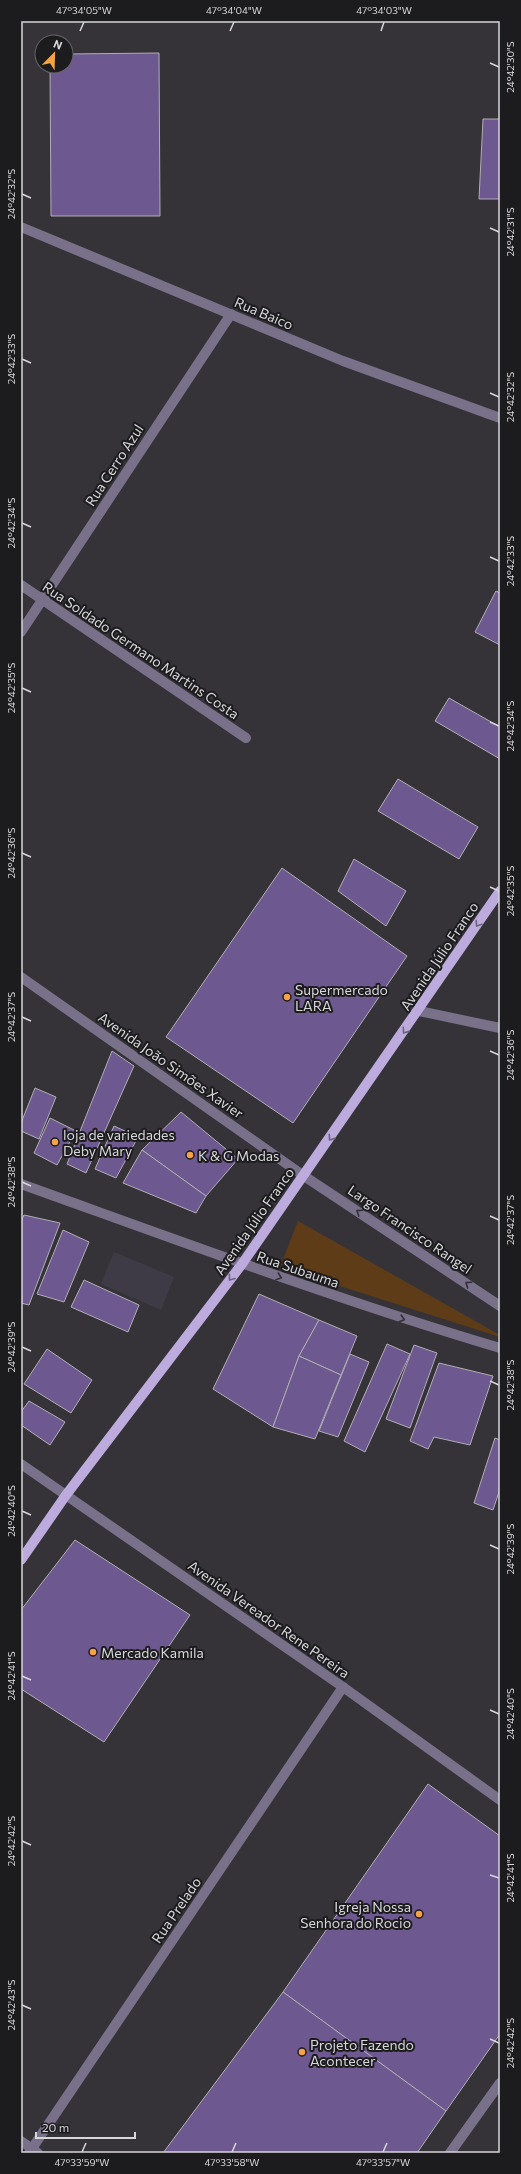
<svg xmlns="http://www.w3.org/2000/svg" width="521" height="2174" viewBox="0 0 521 2174" font-family="Commissioner,sans-serif">
  <rect width="100%" height="100%" fill="#353338"/>
  <polygon fill="#3e3b46" points="114,1252 174,1277 161,1310 101,1284"/>
  <polygon fill="#5d3c17" points="298,1221 500,1335 500,1337 280,1267"/>
  <g fill="#6d598f" stroke="#b0aeb4">
    <polygon points="159,53 160,216 51,216 50,66 66,66 66,54"/>
    <polygon points="483,119 500,119 500,199 479,199"/>
    <polygon points="496,591 500,593 500,645 475,632"/>
    <polygon points="449,698 500,727 500,759 435,721"/>
    <polygon points="398,779 478,827 459,859 378,811"/>
    <polygon points="354,859 406,891 386,926 338,891"/>
    <polygon points="282,868 407,956 293,1123 166,1037"/>
    <polygon points="112,1051 134,1066 86,1173 67,1164"/>
    <polygon points="35,1088 56,1097 39,1139 21,1131 21,1123"/>
    <polygon points="181,1112 238,1159 206,1196 142,1150"/>
    <polygon points="50,1118 76,1131 57,1165 34,1153"/>
    <polygon points="114,1126 138,1137 116,1178 95,1169"/>
    <polygon points="142,1150 206,1196 196,1213 123,1183"/>
    <polygon points="24,1215 60,1223 29,1305 21,1303 21,1221"/>
    <polygon points="63,1230 89,1242 64,1302 37,1294"/>
    <polygon points="84,1280 139,1305 128,1332 71,1307"/>
    <polygon points="259,1294 319,1320 299,1356 273,1427 213,1389"/>
    <polygon points="319,1320 357,1336 341,1375 299,1356"/>
    <polygon points="387,1344 410,1354 365,1452 344,1441"/>
    <polygon points="414,1345 437,1353 410,1428 386,1419"/>
    <polygon points="47,1349 92,1380 71,1413 24,1384"/>
    <polygon points="350,1354 369,1362 338,1437 319,1431"/>
    <polygon points="299,1356 341,1375 315,1439 273,1427"/>
    <polygon points="439,1363 493,1376 470,1445 434,1437 428,1449 410,1441"/>
    <polygon points="29,1401 65,1422 50,1445 21,1425 21,1412"/>
    <polygon points="495,1438 500,1440 500,1489 493,1510 474,1503"/>
    <polygon points="75,1540 190,1615 104,1742 21,1689 21,1610"/>
    <polygon points="428,1784 500,1836 500,2034 446,2111 283,1992"/>
    <polygon points="283,1992 446,2111 417,2153 163,2153"/>
  </g>
  <g fill="none" stroke-linecap="round" stroke-linejoin="round">
    <g stroke="#797089" stroke-width="10">
      <polyline points="21,227 343,361 500,418"/>
      <polyline points="21,585 246,738"/>
      <polyline points="21,632 231,314"/>
      <polyline points="21,977 304,1176 500,1306"/>
      <polyline points="419,1011 500,1028"/>
      <path d="M21 1184C180 1241 338 1300 500 1348"/>
      <polyline points="21,1464 343,1687 500,1800"/>
      <polyline points="21,2141 38,2153"/>
      <polyline points="29,2153 343,1687"/>
      <polyline points="450,2153 500,2083"/>
    </g>
    <polyline stroke="#bdabde" stroke-width="10" points="21,1560 66,1495 242,1264 500,891"/>
  </g>
  <defs><path id="oneway-chevron" d="M-2-3.5L2.5 0L-2 3.5" fill="none" stroke-width="1.6" stroke-linecap="round" stroke-linejoin="round"/></defs>
  <g stroke="#6c637e">
    <use href="#oneway-chevron" transform="translate(478 924) rotate(124)"/>
    <use href="#oneway-chevron" transform="translate(405 1031) rotate(125)"/>
    <use href="#oneway-chevron" transform="translate(331 1138) rotate(125)"/>
    <use href="#oneway-chevron" transform="translate(231 1278) rotate(127)"/>
  </g>
  <g stroke="#333039">
    <use href="#oneway-chevron" transform="translate(359 1212) rotate(-146)"/>
    <use href="#oneway-chevron" transform="translate(279 1277) rotate(19)"/>
    <use href="#oneway-chevron" transform="translate(468 1284) rotate(-146)"/>
    <use href="#oneway-chevron" transform="translate(402 1319) rotate(17)"/>
  </g>
  <path fill="none" stroke="#d7d6d9" stroke-width="1.5" d="M80 31 84 22M230 31 234 22M381 31 384 22M490 63 499 67M22 194 31 198M490 228 499 232M22 359 31 363M490 393 499 397M22 523 31 527M490 557 499 561M22 688 31 692M490 722 499 726M22 853 31 857M490 887 499 891M22 1017 31 1021M490 1051 499 1055M22 1182 31 1186M490 1216 499 1220M22 1347 31 1351M490 1381 499 1385M22 1511 31 1515M490 1545 499 1549M22 1676 31 1680M490 1710 499 1714M22 1841 31 1845M490 1875 499 1878M22 2005 31 2009M490 2039 499 2043M82 2152 86 2143M232 2152 236 2143M383 2152 387 2143"/>
  <g fill="#f5a345" stroke="#1c1b1e" stroke-width="1.5">
    <circle cx="287" cy="997" r="4"/>
    <circle cx="55" cy="1142" r="4"/>
    <circle cx="190" cy="1155" r="4"/>
    <circle cx="93" cy="1652" r="4"/>
    <circle cx="419" cy="1914" r="4"/>
    <circle cx="302" cy="2052" r="4"/>
  </g>
  <g text-anchor="middle" dominant-baseline="central" stroke-width="4" stroke-linejoin="round" paint-order="stroke">
    <g font-size="14" fill="#d7d6d9" stroke="#1c1b1e">
      <text transform="translate(264 313) rotate(23)">Rua Baico</text>
      <text transform="translate(114 465) rotate(-57)">Rua Cerro Azul</text>
      <text transform="translate(141 650) rotate(34)">Rua Soldado Germano Martins Costa</text>
      <text transform="translate(439 956) rotate(-56)">Avenida Júlio Franco</text>
      <text transform="translate(171 1065) rotate(35)">Avenida João Simões Xavier</text>
      <text transform="translate(254 1221) rotate(-55)">Avenida Júlio Franco</text>
      <text transform="translate(410 1229) rotate(34)">Largo Francisco Rangel</text>
      <text transform="translate(298 1269) rotate(19)">Rua Subauma</text>
      <text transform="translate(269 1619) rotate(35)">Avenida Vereador Rene Pereira</text>
      <text transform="translate(176 1910) rotate(-56)">Rua Prelado</text>
    </g>
    <g font-size="14" fill="#d7d6d9" stroke="#1c1b1e" text-anchor="start">
      <text x="295" y="989">Supermercado<tspan x="295" dy="16">LARA</tspan></text>
      <text x="63" y="1134">loja de variedades<tspan x="63" dy="16">Deby Mary</tspan></text>
      <text x="198" y="1155">K &amp; G Modas</text>
      <text x="101" y="1652">Mercado Kamila</text>
      <text x="411" y="1906" text-anchor="end">Igreja Nossa<tspan x="411" dy="16">Senhora do Rocio</tspan></text>
      <text x="310" y="2044">Projeto Fazendo<tspan x="310" dy="16">Acontecer</tspan></text>
    </g>
  </g>
  <rect width="521" height="2174" fill="none" stroke="#1c1b1e" stroke-width="44"/>
  <g transform="translate(54 54) rotate(23)"><circle r="19" fill="#1c1b1e" stroke="#676669"/>
  <path d="M0-3L7 15L0 10L-7 15Z" fill="#f5a345"/>
  <text y="-6" font-size="11" font-weight="bold" text-anchor="middle" fill="#d7d6d9">N</text>
  </g>
  <path d="M36 2132v6h99v-6" fill="none" stroke="#d7d6d9" stroke-width="2"/>
  <text x="42" y="2132" font-size="12" fill="#d7d6d9" stroke="#1c1b1e" stroke-width="3" paint-order="stroke">20 m</text>
  <rect x="22" y="22" width="477" height="2130" fill="none" stroke="#d7d6d9" stroke-width="1.5"/>
  <g font-size="10" text-anchor="middle" fill="#d7d6d9">
    <text x="84" y="14">47°34'05"W</text>
    <text x="234" y="14">47°34'04"W</text>
    <text x="384" y="14">47°34'03"W</text>
    <text transform="translate(510 67) rotate(-90)" y="4">24°42'30"S</text>
    <text transform="translate(11 194) rotate(-90)" y="4">24°42'32"S</text>
    <text transform="translate(510 232) rotate(-90)" y="4">24°42'31"S</text>
    <text transform="translate(11 359) rotate(-90)" y="4">24°42'33"S</text>
    <text transform="translate(510 397) rotate(-90)" y="4">24°42'32"S</text>
    <text transform="translate(11 523) rotate(-90)" y="4">24°42'34"S</text>
    <text transform="translate(510 561) rotate(-90)" y="4">24°42'33"S</text>
    <text transform="translate(11 688) rotate(-90)" y="4">24°42'35"S</text>
    <text transform="translate(510 726) rotate(-90)" y="4">24°42'34"S</text>
    <text transform="translate(11 853) rotate(-90)" y="4">24°42'36"S</text>
    <text transform="translate(510 891) rotate(-90)" y="4">24°42'35"S</text>
    <text transform="translate(11 1017) rotate(-90)" y="4">24°42'37"S</text>
    <text transform="translate(510 1055) rotate(-90)" y="4">24°42'36"S</text>
    <text transform="translate(11 1182) rotate(-90)" y="4">24°42'38"S</text>
    <text transform="translate(510 1220) rotate(-90)" y="4">24°42'37"S</text>
    <text transform="translate(11 1347) rotate(-90)" y="4">24°42'39"S</text>
    <text transform="translate(510 1385) rotate(-90)" y="4">24°42'38"S</text>
    <text transform="translate(11 1511) rotate(-90)" y="4">24°42'40"S</text>
    <text transform="translate(510 1549) rotate(-90)" y="4">24°42'39"S</text>
    <text transform="translate(11 1676) rotate(-90)" y="4">24°42'41"S</text>
    <text transform="translate(510 1714) rotate(-90)" y="4">24°42'40"S</text>
    <text transform="translate(11 1841) rotate(-90)" y="4">24°42'42"S</text>
    <text transform="translate(510 1878) rotate(-90)" y="4">24°42'41"S</text>
    <text transform="translate(11 2005) rotate(-90)" y="4">24°42'43"S</text>
    <text transform="translate(510 2043) rotate(-90)" y="4">24°42'42"S</text>
    <text x="82" y="2166">47°33'59"W</text>
    <text x="232" y="2166">47°33'58"W</text>
    <text x="383" y="2166">47°33'57"W</text>
  </g>
</svg>
